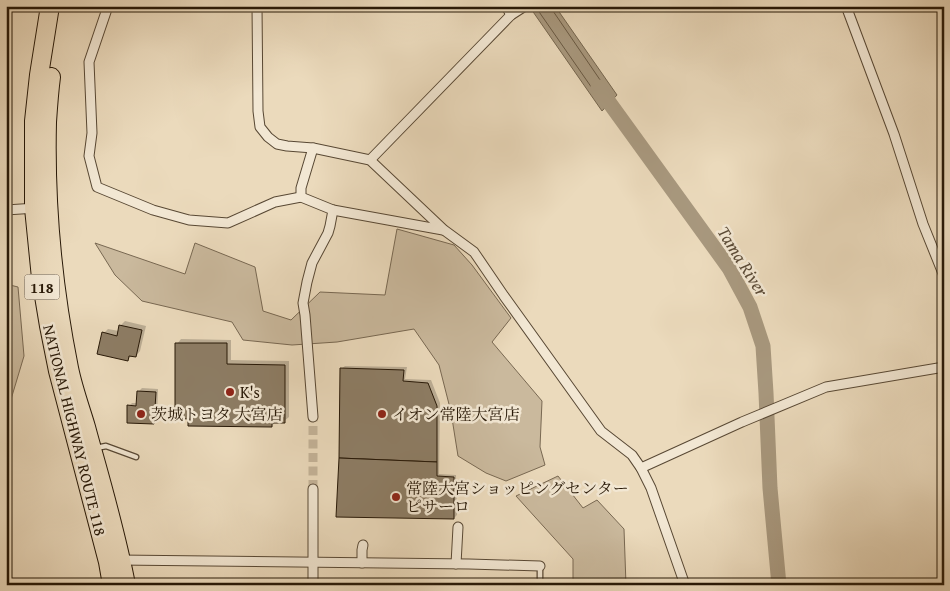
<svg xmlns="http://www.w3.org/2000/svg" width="950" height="591" viewBox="0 0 950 591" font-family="'Gentium Book Plus','Noto Serif JP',serif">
  <rect width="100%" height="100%" fill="#ebdabc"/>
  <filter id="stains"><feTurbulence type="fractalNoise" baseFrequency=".004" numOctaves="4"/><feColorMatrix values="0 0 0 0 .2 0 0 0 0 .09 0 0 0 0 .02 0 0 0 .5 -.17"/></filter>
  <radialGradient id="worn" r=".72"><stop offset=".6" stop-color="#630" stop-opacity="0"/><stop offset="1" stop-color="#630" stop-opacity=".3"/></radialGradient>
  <g fill="#cab99d" stroke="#786852">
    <polygon points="397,229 454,245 472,265 511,318 492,342 542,401 540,447 545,465 506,481 486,473 458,456 451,412 439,365 414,329 337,342 292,345 243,340 232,322 142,301 115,275 95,243 185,274 195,243 255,267 263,311 291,320 320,292 385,295"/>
    <polygon points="6,284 18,287 24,356 6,416"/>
    <polygon points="558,476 583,508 597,500 624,529 626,585 573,585 573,559 516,496"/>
  </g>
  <polygon fill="#a8987e" stroke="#74654e" points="529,6 555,6 617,95 602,111"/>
  <g fill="#0003">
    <polygon points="125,321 146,326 140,351 136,356 132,355 128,360 104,333 108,329 119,331 121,325"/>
    <polygon points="181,339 231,340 231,360 289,361 289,417 284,421 276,421 272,426 177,344"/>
    <polygon points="345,366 407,367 405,379 431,380 440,403 439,474 456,475 457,515 454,518 341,369"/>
    <polygon points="142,388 158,389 157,420 154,423 129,406 132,403 138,403 139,391"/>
  </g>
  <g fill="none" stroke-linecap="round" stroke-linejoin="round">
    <polyline stroke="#685842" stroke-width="1" points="535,6 601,101 604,101 609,96 609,93 553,11 552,6"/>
    <polyline stroke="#a8987e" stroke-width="15" points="598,87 729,268 750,307 763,346 766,393 770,488 779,585"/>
  </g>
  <g fill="#8d7d65" stroke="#271807">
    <polygon points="119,325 142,330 136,357 129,356 128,361 97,354 102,332 117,336"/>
    <polygon points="175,343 227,343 227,364 285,365 285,423 272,423 272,427 188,426 188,419 175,418"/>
    <polygon points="340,368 404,370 403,381 428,383 437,406 437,462 339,458"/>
    <polygon points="137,391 156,392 154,424 127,423 127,405 136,406"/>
    <polygon points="339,458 437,462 437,476 454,477 454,519 336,517"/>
  </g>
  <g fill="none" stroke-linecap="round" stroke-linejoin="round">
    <polyline stroke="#c4b398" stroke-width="9" stroke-dasharray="9 4.5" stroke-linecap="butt" points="313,489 313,417"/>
    <defs>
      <g id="lane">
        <polyline points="96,448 106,446 136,457"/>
        <polyline points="540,566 540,585"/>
      </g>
      <g id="street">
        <polyline points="108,6 89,62 92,133 89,156 97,187 153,210 189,220 228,223 275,202 301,197"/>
        <polyline points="257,6 258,111 260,127 268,137 277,144 287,146 313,148 370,160 444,230 474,252 504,296 601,431 632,455 641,468 651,488 685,585"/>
        <polyline points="506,6 511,15"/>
        <polyline points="846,6 894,134 923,224 944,276"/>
        <polyline points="313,148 301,188 301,197 333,210 443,230"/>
        <polyline points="370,160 511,15 525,6"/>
        <polyline points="6,210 36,208"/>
        <polyline points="313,417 305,315 303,303 307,282 312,263 328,233 330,226 333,210"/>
        <polyline points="641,468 742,422 826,387 944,367"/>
        <polyline points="313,489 313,585"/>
        <polyline points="118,560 469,564 540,566"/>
        <polyline points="362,563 362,550 363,545"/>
        <polyline points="456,564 458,527"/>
      </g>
      <g id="highway">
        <polyline points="50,6 39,75 34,121 34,208 41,278 49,326 58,371 108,562 112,585"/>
        <path d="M51 77C49 92 48 107 47 122 45 204 53 288 69 368 73 388 80 407 86 427 100 479 116 531 126 585"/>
      </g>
    </defs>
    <use href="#lane" stroke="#584834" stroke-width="7"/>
    <use href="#street" stroke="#584834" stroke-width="11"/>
    <use href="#highway" stroke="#271807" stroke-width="20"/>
    <use href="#lane" stroke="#f2e7d3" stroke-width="4.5"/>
    <use href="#street" stroke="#f2e7d3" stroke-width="9"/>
    <use href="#highway" stroke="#ebdabc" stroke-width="18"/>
  </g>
  <g fill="#8f2418" stroke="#f2e7d3" stroke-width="2">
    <circle cx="230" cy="392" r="5"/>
    <circle cx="141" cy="414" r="5"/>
    <circle cx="382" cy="414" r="5"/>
    <circle cx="396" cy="497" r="5"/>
  </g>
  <g text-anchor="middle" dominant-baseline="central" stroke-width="5" stroke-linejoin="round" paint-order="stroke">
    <rect fill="#f2e7d3" stroke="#645644" stroke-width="1" x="24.5" y="274.5" width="35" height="25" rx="4"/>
    <g font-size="15" font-weight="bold" fill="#271807">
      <text x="42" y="287">118</text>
    </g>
    <g font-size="16" fill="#271807" stroke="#f2e7d3" text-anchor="start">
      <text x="240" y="392">K's</text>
      <text x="151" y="414">茨城トヨタ 大宮店</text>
      <text x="392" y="414">イオン常陸大宮店</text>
      <text x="406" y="488">常陸大宮ショッピングセンター<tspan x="406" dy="18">ピサーロ</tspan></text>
    </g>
    <g font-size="16" fill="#271807" stroke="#f2e7d3">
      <text transform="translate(75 430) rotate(76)">NATIONAL HIGHWAY ROUTE 118</text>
    </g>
    <g font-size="18" font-style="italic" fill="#5b4b37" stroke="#f2e7d3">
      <text transform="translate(743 261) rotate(58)">Tama River</text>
    </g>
  </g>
  <rect width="950" height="591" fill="none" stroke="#ebdabc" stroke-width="25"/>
  <rect x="8" y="8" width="935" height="576" fill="none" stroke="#271807" stroke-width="2.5"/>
  <rect x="12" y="12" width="925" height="566" fill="none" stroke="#271807"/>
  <rect width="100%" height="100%" filter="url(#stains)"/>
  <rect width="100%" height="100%" fill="url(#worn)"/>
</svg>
